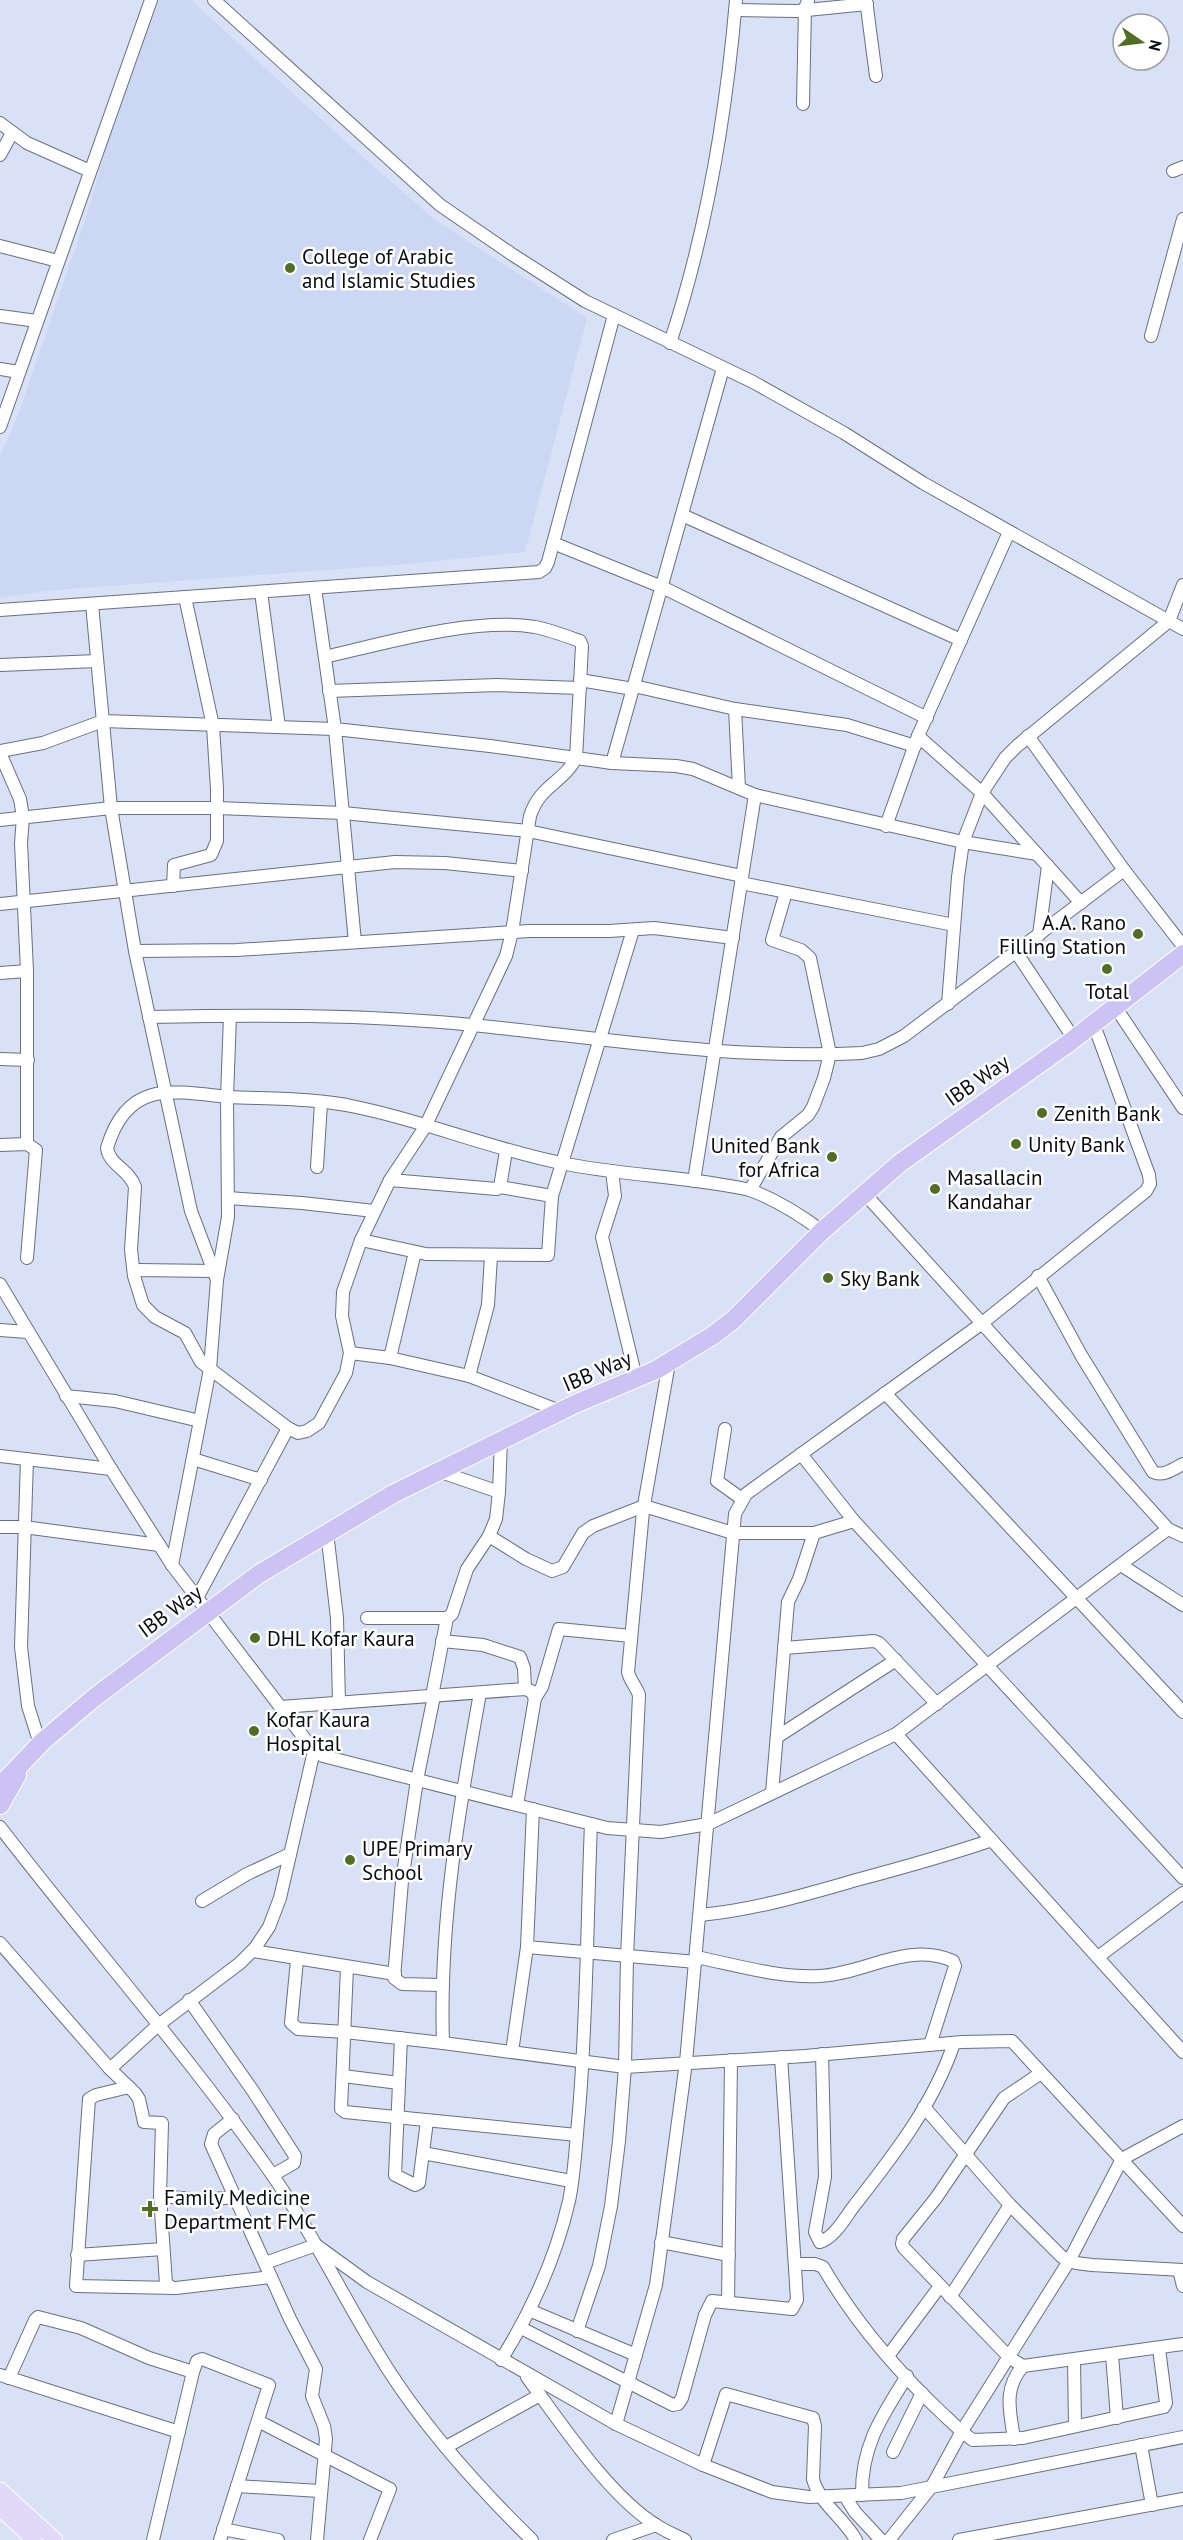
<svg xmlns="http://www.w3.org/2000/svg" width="1183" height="2540" viewBox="0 0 1183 2540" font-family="'PT Sans',sans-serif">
  <rect width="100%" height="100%" fill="#d8e1f5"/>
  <polygon fill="#ccd8f3" points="159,0 191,0 347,143 434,219 587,318 525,552 409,564 54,590 0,598 0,456 19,412 88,211 140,30"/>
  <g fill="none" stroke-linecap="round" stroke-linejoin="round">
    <defs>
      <g id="minor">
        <polyline points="214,0 440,205 513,255 585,301 753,382 844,433 923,483 1183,629"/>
        <polyline points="866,0 876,76"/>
        <polyline points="736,10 797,11 867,4"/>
        <polyline points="803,104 805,8 808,1"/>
        <polyline points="0,123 27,143 90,171"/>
        <polyline points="0,155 12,133"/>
        <polyline points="1173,171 1183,167"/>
        <polyline points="0,246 58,261"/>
        <polyline points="0,316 37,321"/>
        <polyline points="1151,336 1183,219"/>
        <path d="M670 343C707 231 726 117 736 0"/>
        <polyline points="0,369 19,372"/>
        <polyline points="0,427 151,0"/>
        <polyline points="682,515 961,640"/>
        <polyline points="553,543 662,587 927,718"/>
        <polyline points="315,588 335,729 355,942"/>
        <polyline points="261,592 279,727"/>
        <polyline points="92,604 111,808 135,951 191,1211 217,1280"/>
        <polyline points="0,610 539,572 545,568 548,562 614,315"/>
        <path d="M325 657C385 643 475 617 535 627 550 630 566 636 580 641L582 646 576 758C563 783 540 785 530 816L512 932 506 956 425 1127 390 1180 361 1240 343 1292 342 1316 350 1353 346 1373 319 1423 307 1431 298 1433 288 1428 210 1369 201 1362 185 1333 155 1317 143 1305 134 1276 131 1250 135 1187C130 1170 109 1165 107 1148 114 1124 127 1102 152 1095 172 1089 207 1095 229 1097 270 1099 315 1098 356 1107 425 1121 491 1149 561 1163 623 1176 688 1176 750 1190 777 1200 799 1214 822 1231"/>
        <polyline points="0,665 97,661"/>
        <polyline points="580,680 633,689"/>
        <polyline points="634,686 735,709 847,725 915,746"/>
        <polyline points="329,691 497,685 580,688"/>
        <polyline points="735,709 739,788"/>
        <polyline points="918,736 982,793 1081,903"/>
        <polyline points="1028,736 1124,870 1183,946"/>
        <polyline points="0,751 43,743 103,721 335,729 490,746 612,763 676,766 693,769 755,795 963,842 1037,854"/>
        <polyline points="0,753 20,799 23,817 21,843 27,971 27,1144"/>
        <polyline points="612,763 723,368"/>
        <polyline points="0,820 111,808 217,808 343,813 528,831 742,876"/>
        <polyline points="886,826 918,736 1009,532"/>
        <polyline points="741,883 954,925"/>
        <polyline points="173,886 174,865 211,855 217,841 217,789 213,726 185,597"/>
        <polyline points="0,904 395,862 445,863 522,871"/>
        <polyline points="1039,935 1048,866"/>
        <polyline points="135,951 237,950 529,931 609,931 654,928 733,938"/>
        <polyline points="1016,952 1074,1039"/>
        <polyline points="0,973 27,971"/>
        <polyline points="948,1004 958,877 963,842 982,793 1005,758 1017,746 1169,621 1183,585"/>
        <polyline points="1116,1008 1183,1108"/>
        <path d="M149 1017C257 1015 364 1014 472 1025 601 1038 732 1060 862 1053L879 1049 904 1036 1124 870"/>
        <polyline points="0,1059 28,1060"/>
        <polyline points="0,1145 27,1144 36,1150 27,1258"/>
        <polyline points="317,1167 321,1103"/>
        <polyline points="612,1171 615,1196 602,1237 636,1378"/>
        <polyline points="390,1180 497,1189 500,1187 552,1196"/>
        <polyline points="694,1181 755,795"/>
        <polyline points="500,1187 506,1151"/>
        <polyline points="750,1190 781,1137 808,1115 813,1107 824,1078 830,1054 810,958 801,950 772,940 786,892"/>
        <polyline points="865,1194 1168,1529 1183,1536"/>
        <polyline points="228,1198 302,1203 374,1211"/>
        <polyline points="361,1240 426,1254 548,1255 552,1196 633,930"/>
        <polyline points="135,1272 138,1270 213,1271"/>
        <path d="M1038 1276 1081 1355 1153 1472C1163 1477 1173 1469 1183 1464"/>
        <polyline points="0,1284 111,1469 172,1565 314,1751 323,1756 607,1828 661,1832 708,1824 896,1734 1168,1529"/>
        <polyline points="0,1330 27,1332"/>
        <polyline points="350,1353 390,1358 469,1376 560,1411"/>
        <polyline points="390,1358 415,1252"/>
        <polyline points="469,1376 488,1305 491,1256"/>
        <polyline points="885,1393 1183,1712"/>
        <polyline points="66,1396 115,1401 200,1421"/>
        <polyline points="725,1429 717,1481 742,1499"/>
        <polyline points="801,1454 854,1521 1183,1878"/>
        <polyline points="0,1456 111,1469"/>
        <polyline points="27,1459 21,1647 28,1706 40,1744"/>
        <polyline points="193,1459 261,1480"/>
        <polyline points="438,1471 499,1492"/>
        <polyline points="0,1527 24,1527 159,1545"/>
        <polyline points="327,1532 337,1618 339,1703"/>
        <polyline points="489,1536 526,1559 552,1571 563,1567 583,1533 593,1526 644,1506 733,1533 814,1533 854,1521"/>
        <polyline points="172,1565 210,1369 217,1280 228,1217 227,1097 230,1016"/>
        <polyline points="1121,1565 1183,1605"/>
        <polyline points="197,1598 288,1428"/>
        <polyline points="367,1618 447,1618"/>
        <polyline points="442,1641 483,1645 520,1657 524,1668 525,1689"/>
        <polyline points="784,1648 874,1641 879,1643 937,1704"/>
        <polyline points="432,1696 447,1618 452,1614 467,1569 489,1536 496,1519 499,1492 501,1440"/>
        <polyline points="434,1696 417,1780 402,1881 394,1978 402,1984 441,1985"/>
        <polyline points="281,1707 525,1689 531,1691 535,1698"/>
        <polyline points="896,1734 1183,2052"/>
        <polyline points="777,1737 896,1660"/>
        <polyline points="772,1793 788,1602 799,1579 814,1533"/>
        <polyline points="517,1805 535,1698 542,1687 559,1629 631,1636"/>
        <path d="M0 1827C89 1943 187 2053 271 2173 315 2236 347 2306 389 2371 429 2433 480 2489 532 2540"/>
        <polyline points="202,1901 247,1874 290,1854"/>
        <path d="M700 1915C755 1910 807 1894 860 1879 905 1867 948 1855 992 1840"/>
        <polyline points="0,1943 110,2069 135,2093 139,2099 144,2122 162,2123 160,2196 166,2284 170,2286"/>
        <polyline points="527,1947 696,1962"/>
        <polyline points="253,1951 395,1974"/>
        <path d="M696 1957C736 1965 778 1978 819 1976 865 1974 907 1941 953 1961L955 1966 930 2045"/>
        <polyline points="1098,1957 1183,1893"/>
        <polyline points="297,1960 291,2023 298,2029 345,2032 443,2043 625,2067 805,2056 962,2042 1012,2041 1183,2226"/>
        <polyline points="347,1967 341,2109 345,2112 577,2135"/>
        <polyline points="189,2000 253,2091 295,2156 294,2163 273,2175"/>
        <polyline points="401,2038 395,2175 415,2185 419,2183 427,2121"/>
        <path d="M443 2043C439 1924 459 1809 480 1693"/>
        <polyline points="512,2052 527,1947 533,1809"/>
        <path d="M822 2054 825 2177 815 2232 820 2242C834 2238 845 2218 854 2206 893 2156 934 2104 954 2043"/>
        <polyline points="110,2069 157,2026 240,1963 255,1948 269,1927 280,1898 314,1751"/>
        <polyline points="1041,2073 1004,2098 936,2198 903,2239 902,2244 904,2248 1010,2358 1023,2366 1183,2344"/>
        <polyline points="343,2076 399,2083"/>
        <polyline points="129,2087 96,2095 89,2099 76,2286 176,2288 271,2277"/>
        <polyline points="924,2107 1010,2205 1062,2257 1076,2263 1092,2265 1183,2270"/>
        <polyline points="233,2119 214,2134 211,2144 290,2319 316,2369 312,2396 324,2426 326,2439 317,2540"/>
        <polyline points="423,2153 571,2181"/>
        <polyline points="160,2196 203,2200 235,2197"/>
        <polyline points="661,2242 729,2255"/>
        <polyline points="77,2255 163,2249"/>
        <polyline points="265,2263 316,2245 367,2282 616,2424 703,2465 772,2492 809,2497 901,2493 1183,2437"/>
        <path d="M795 2264H815L823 2267C855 2322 899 2373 945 2416 954 2424 963 2434 973 2440L1023 2438 1164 2407 1166 2403 1159 2349"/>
        <polyline points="1179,2270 1183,2286"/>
        <polyline points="950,2297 1010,2205"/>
        <polyline points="728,2302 731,2060"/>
        <polyline points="529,2310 636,2355"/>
        <polyline points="521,2328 673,2405 678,2404 682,2398 705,2315 712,2301 792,2309 797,2300 795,2268 781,2057"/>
        <path d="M577 2331 599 2266 611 2206 619 2141 625 2067 627 1957 639 1695C636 1686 630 1681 628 1672L643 1511 669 1363"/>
        <polyline points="1112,2355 1117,2418"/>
        <polyline points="888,2356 940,2286"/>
        <path d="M501 2360C531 2312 556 2257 569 2201 575 2172 576 2140 579 2111 587 2015 587 1919 591 1824"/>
        <polyline points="1074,2360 1075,2426"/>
        <polyline points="0,2375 179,2432"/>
        <path d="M527 2377C560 2422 609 2496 656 2525 665 2531 675 2535 685 2540"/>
        <polyline points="9,2378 35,2320 38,2317 81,2328 149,2358 193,2372"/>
        <polyline points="258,2421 390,2489 370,2540"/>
        <polyline points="616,2424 656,2285 686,2062 735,1514 746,1494 981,1324 1146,1191 1150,1184 1149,1175 1094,1025"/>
        <path d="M1014 2439C1010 2411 1003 2389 1023 2366"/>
        <polyline points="1141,2445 1152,2505"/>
        <polyline points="446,2447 540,2395"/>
        <polyline points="893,2452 922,2393"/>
        <path d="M703 2465 726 2394 813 2418 815 2426 813 2479C819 2503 844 2518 856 2540"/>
        <polyline points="237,2486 320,2491"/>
        <path d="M862 2495C861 2446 882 2416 907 2376"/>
        <polyline points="845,2496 855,2512 881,2540"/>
        <polyline points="223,2529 278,2540"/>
        <polyline points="153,2540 193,2372 197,2361 202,2359 269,2385 220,2540"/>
        <polyline points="613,2540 656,2525"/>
        <polyline points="889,2540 932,2486 962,2431 1069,2261 1122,2159 1183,2126"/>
        <polyline points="959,2540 1183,2499"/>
      </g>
      <g id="major">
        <polyline points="0,2490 55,2540"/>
        <polyline points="0,2508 34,2540"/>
      </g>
      <g id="highway">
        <polyline points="0,1786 43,1741 95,1697 259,1574 393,1494 575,1404 656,1370 712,1336 733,1320 822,1231 900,1163 1070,1042 1183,954"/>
        <polyline points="0,1805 17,1775"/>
      </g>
    </defs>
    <use href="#minor" stroke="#687081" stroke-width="14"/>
    <use href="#major" stroke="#fff" stroke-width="17"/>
    <use href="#highway" stroke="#fff" stroke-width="20"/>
    <use href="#minor" stroke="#fff" stroke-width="12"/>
    <use href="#major" stroke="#e0daf8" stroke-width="15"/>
    <use href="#highway" stroke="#ccc2f4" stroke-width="18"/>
  </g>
  <g fill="#516f23" stroke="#fff" stroke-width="2">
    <circle cx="290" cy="268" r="6"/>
    <circle cx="1138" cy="934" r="6"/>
    <circle cx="1107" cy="969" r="6"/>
    <circle cx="1042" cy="1113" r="6"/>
    <circle cx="1016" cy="1144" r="6"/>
    <circle cx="832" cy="1157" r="6"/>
    <circle cx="935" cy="1189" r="6"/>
    <circle cx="828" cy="1278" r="6"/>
    <circle cx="255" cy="1638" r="6"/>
    <circle cx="254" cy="1731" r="6"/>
    <circle cx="350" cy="1860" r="6"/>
    <path d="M147 2200h6v6h6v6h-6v6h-6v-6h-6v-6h6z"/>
  </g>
  <g text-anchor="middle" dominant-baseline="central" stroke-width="5" stroke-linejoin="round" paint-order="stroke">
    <g font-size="21" fill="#090c12" stroke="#fff" text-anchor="start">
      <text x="302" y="256">College of Arabic<tspan x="302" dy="24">and Islamic Studies</tspan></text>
      <text x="1126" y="922" text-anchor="end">A.A. Rano<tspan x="1126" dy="24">Filling Station</tspan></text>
      <text x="1107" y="991" text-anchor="middle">Total</text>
      <text x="1054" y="1113">Zenith Bank</text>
      <text x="1028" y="1144">Unity Bank</text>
      <text x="820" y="1145" text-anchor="end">United Bank<tspan x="820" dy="24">for Africa</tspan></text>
      <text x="947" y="1177">Masallacin<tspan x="947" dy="24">Kandahar</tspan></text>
      <text x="840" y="1278">Sky Bank</text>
      <text x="267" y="1638">DHL Kofar Kaura</text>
      <text x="266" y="1719">Kofar Kaura<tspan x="266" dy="24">Hospital</tspan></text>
      <text x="362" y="1848">UPE Primary<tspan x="362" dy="24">School</tspan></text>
      <text x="164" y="2197">Family Medicine<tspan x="164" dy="24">Department FMC</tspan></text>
    </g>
    <g font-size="21" fill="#090c12" stroke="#fff">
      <text transform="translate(977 1080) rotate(-35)">IBB Way</text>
      <text transform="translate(597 1371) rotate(-23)">IBB Way</text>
      <text transform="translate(170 1611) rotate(-36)">IBB Way</text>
    </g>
  </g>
  <g transform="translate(1141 42) rotate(104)"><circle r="28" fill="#ffffff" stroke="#9d9ea0" stroke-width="1.5"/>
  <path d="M0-4.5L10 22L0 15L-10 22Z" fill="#516f23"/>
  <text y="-9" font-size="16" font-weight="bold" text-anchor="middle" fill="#090c12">N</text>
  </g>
</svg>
